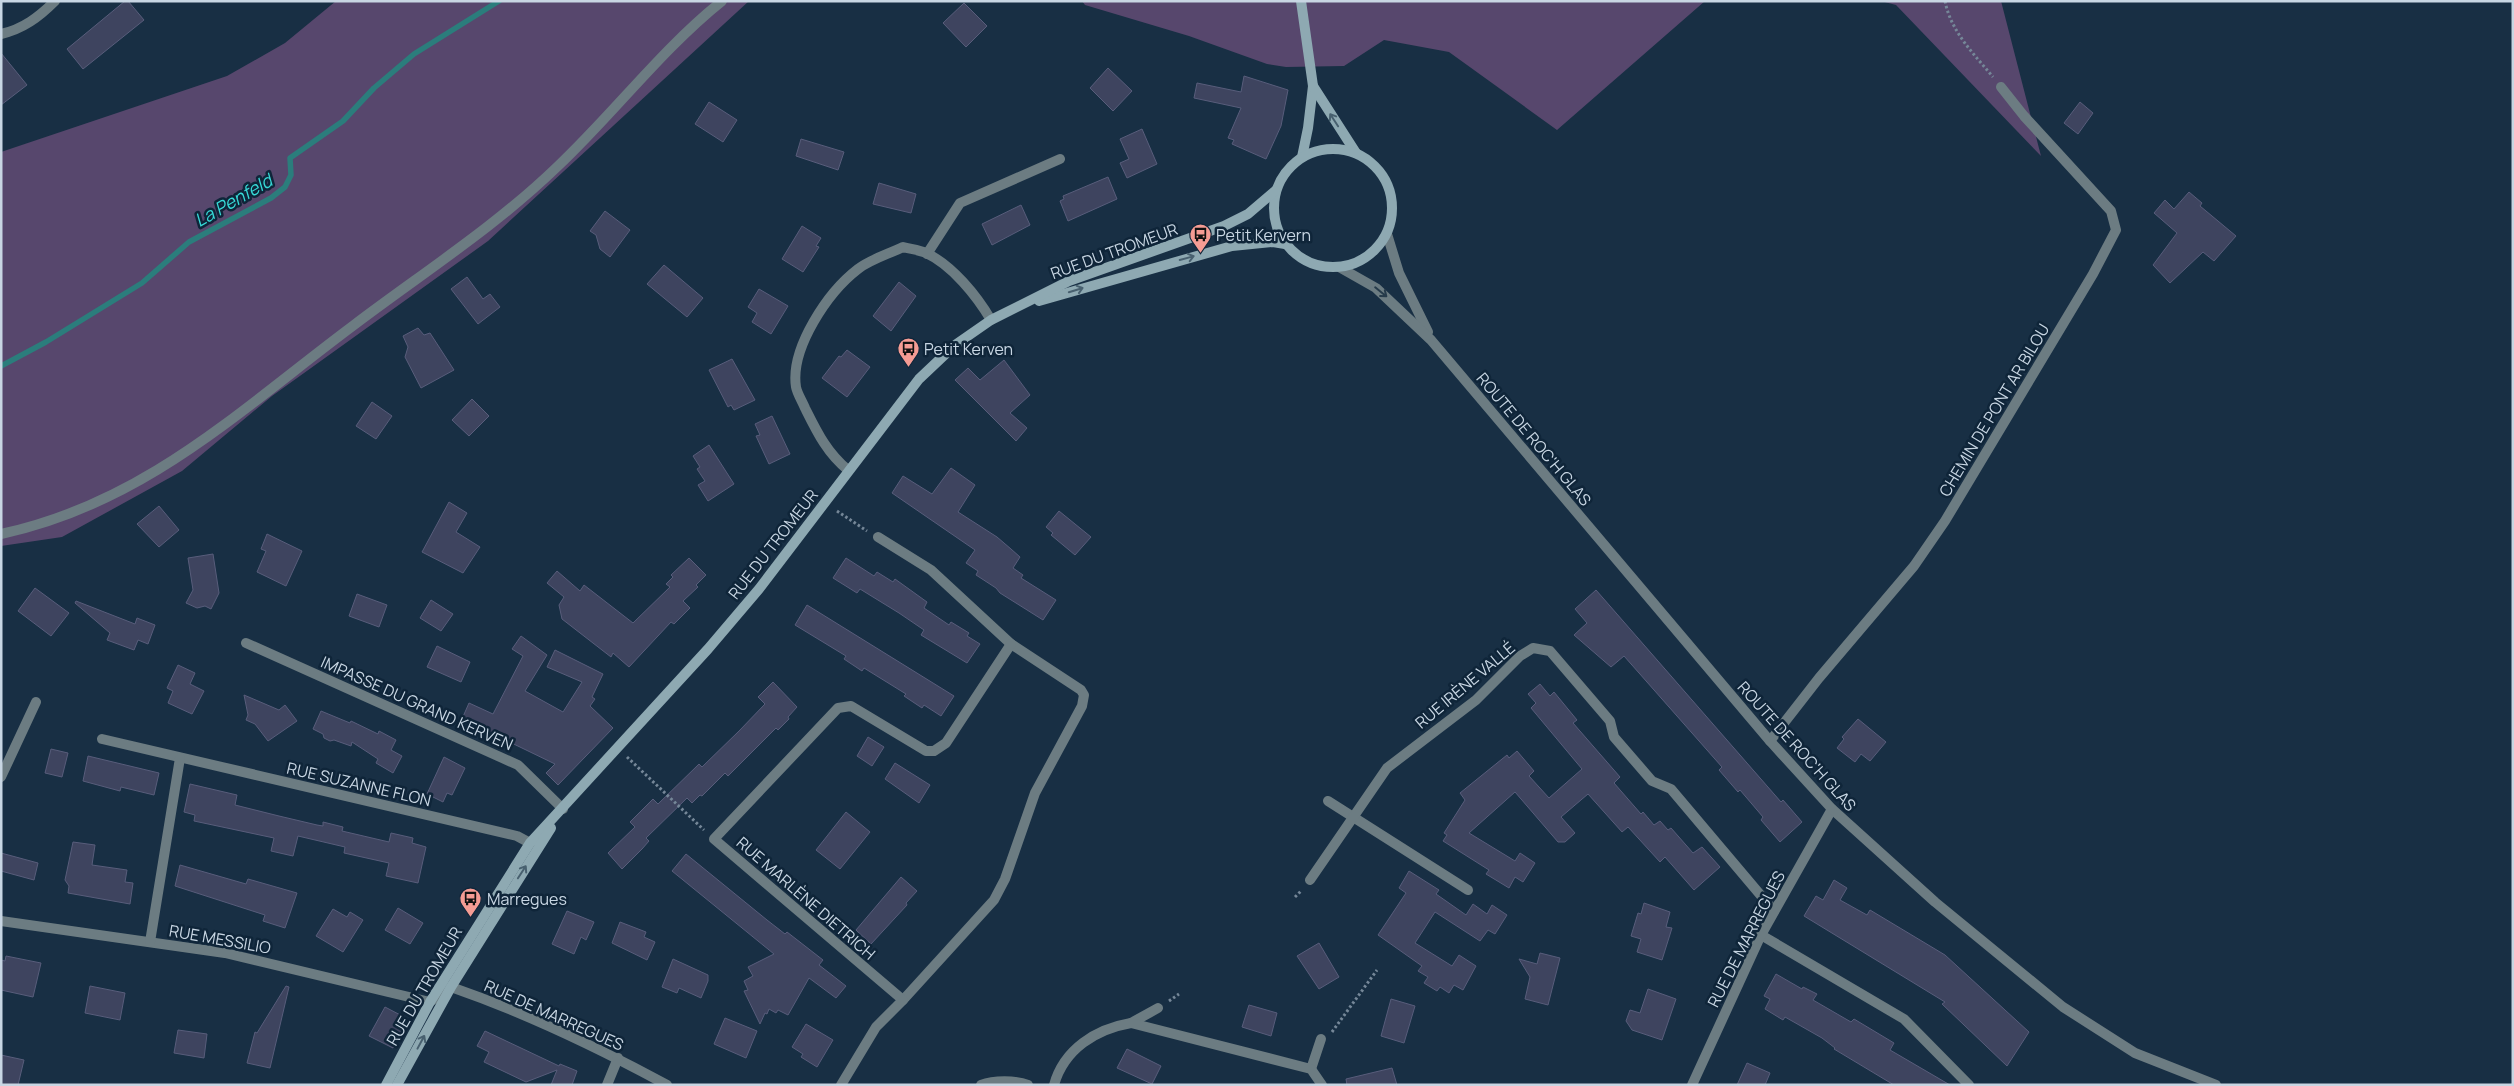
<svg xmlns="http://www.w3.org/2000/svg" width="2514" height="1086" viewBox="0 0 2514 1086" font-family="Manrope,sans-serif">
  <rect width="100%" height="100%" fill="#182f44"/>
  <g fill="#57476d">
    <polygon points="336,1 749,1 488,241 272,396 182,471 62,537 1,546 1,152 227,76 285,43"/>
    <polygon points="1082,1 1705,1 1557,130 1449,52 1384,40 1344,66 1286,67 1267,64 1189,36 1085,5"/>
    <polygon points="1881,1 2001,1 2041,156 1896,5"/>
  </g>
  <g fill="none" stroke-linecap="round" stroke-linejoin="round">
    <polyline stroke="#2b7d7c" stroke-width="5.5" points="1,366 46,342 142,283 189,242 271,198 285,187 291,175 290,158 343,121 374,88 414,54 499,1"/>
  </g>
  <g fill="#3e445f" stroke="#585d7b">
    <polygon points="125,1 128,1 144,20 83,69 67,49"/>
    <polygon points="964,3 987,26 966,47 943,23"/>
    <polygon points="1,53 27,85 1,105"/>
    <polygon points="1108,68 1132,91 1113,111 1090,88"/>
    <polygon points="1244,76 1288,90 1281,126 1266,159 1232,144 1234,140 1228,138 1241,108 1194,98 1197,83 1241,92"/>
    <polygon points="709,102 737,120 723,142 695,124"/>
    <polygon points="2080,102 2093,113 2078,134 2064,123"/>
    <polygon points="1142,129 1157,164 1127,178 1120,163 1129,159 1120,139"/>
    <polygon points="801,139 844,152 838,170 796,156"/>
    <polygon points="1108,177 1117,199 1068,221 1060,201 1064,199 1063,196"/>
    <polygon points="879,183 916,194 911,213 873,204"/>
    <polygon points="2189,192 2202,203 2200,206 2236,236 2214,261 2203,252 2170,283 2153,265 2177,233 2154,213 2165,200 2174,209"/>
    <polygon points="1021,205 1030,225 992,245 982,224"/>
    <polygon points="605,211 630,230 610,257 600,249 596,235 590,231"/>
    <polygon points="802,226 821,238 816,246 819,247 803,272 782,259"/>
    <polygon points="664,265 703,298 687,317 647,284"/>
    <polygon points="467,277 483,299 490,294 500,307 478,324 451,289"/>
    <polygon points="899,282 916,296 891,331 873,316"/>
    <polygon points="759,289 788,306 771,334 752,322 757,313 748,307"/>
    <polygon points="418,328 424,335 430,333 454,370 421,388 405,357 408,347 403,336"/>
    <polygon points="847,350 870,367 847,397 822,378 839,356 841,357"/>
    <polygon points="732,359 755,400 734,410 731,405 728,407 709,370"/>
    <polygon points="1004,360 1030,395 1010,413 1027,428 1016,441 955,380 968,368 980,380"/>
    <polygon points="472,399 489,416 469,436 452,420"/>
    <polygon points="372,402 392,416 376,439 356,426"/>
    <polygon points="772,416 790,454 769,464 756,436 760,435 755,424"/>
    <polygon points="709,445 734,484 708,501 698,485 705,481 697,469 700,467 693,456"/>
    <polygon points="951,468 975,485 958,512 997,537 1011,549 1020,557 1013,568 1023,575 1021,578 1056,600 1043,620 1000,593 996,588 976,575 978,571 966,563 975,550 892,493 903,476 932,494"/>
    <polygon points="449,502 467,513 456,532 480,547 463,573 422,552"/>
    <polygon points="159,506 179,530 159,547 137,524"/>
    <polygon points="1059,511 1091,537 1075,555 1051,535 1053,533 1046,527"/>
    <polygon points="267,534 302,551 286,586 257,572 266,551 261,549"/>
    <polygon points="213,554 219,593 211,609 205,606 197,608 186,603 193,590 188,558"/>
    <polygon points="689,558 706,575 696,585 698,587 683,601 690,608 674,624 671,622 629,667 613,653 611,657 562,619 559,605 564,597 547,583 557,571 580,591 584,585 633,623 670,587 666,584 673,577 671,575"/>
    <polygon points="846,558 874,576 877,572 893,582 895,579 927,602 924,608 949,625 951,622 969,633 967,636 980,644 967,663 921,635 924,630 899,613 860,589 857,593 833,578"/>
    <polygon points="35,588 69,613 51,636 18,611"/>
    <polygon points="1596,590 1781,802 1783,800 1802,822 1780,842 1761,820 1763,817 1740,790 1738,792 1719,770 1722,767 1624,656 1611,667 1574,635 1587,623 1575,609"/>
    <polygon points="357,594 387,605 379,627 349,616"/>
    <polygon points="431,600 453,614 441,631 420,618"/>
    <polygon points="76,601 135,624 137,618 155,625 148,644 138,640 134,650 107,640 110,633 75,603"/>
    <polygon points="807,605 954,696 941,716 924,705 922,708 904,696 906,694 864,668 862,671 844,659 846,656 795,625"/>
    <polygon points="521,636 547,655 525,691 563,712 582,682 547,667 555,650 603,674 592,697 595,699 590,706 613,728 558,785 546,773 555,764 462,719 469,703 493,714 523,656 512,649"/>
    <polygon points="437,646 470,662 461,682 427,667"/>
    <polygon points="178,665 195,673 190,684 204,691 192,714 168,703 173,691 167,688"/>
    <polygon points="773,682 797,707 788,717 789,719 778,730 776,728 728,776 725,773 702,796 700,795 692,803 687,798 646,838 649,841 642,849 622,869 608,853 635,827 630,822 653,799 658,804 699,764 702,767 739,731 765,704 758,697"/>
    <polygon points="1540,684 1550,696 1554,692 1577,720 1573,723 1620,777 1614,783 1641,814 1643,812 1654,825 1660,821 1668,830 1671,828 1693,853 1702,847 1720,867 1694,890 1665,857 1660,862 1628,827 1622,832 1588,794 1561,817 1575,833 1565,842 1558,842 1515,792 1469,833 1515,861 1520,853 1535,863 1523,882 1515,877 1509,888 1486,874 1489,870 1443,841 1447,835 1444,833 1465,800 1460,793 1507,755 1509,758 1517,751 1534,771 1529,776 1549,798 1582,769 1531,708 1536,703 1528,694"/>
    <polygon points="244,695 279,710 285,705 297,721 268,741 255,724 246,720 248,715"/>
    <polygon points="321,711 350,723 351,721 378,734 379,731 396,740 391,750 402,756 393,773 376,763 378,759 352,742 351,746 334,740 330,741 324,738 323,734 313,729"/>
    <polygon points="1858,719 1886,742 1870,761 1861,754 1855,762 1837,748 1844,739 1842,737"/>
    <polygon points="868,737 884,747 872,766 857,756"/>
    <polygon points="51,749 68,753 62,777 45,773"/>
    <polygon points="88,756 159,773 154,795 121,787 120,791 83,781"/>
    <polygon points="444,757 465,768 452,795 447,793 443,802 427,794"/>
    <polygon points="895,763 930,785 919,803 885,779"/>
    <polygon points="190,784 237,795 235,805 279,816 317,825 323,826 323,822 343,827 342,831 389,842 391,833 413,838 412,843 426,847 418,883 386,876 389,863 344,853 345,847 298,836 293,856 271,851 274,838 194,821 195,815 184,812"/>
    <polygon points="846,812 870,832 840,869 816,850"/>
    <polygon points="73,842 95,845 92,865 127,870 125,882 133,883 130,904 68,893 69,886 65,880"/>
    <polygon points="1,853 38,863 34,880 1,871"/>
    <polygon points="686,854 767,920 785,934 787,932 823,960 819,965 846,986 836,998 809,978 788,1015 778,1010 776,1013 769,1009 767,1014 765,1013 760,1024 744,991 748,990 744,981 753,976 748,967 774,954 672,871"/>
    <polygon points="180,865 246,884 248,879 297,893 285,928 263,921 265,915 175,886"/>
    <polygon points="1409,871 1439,890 1436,894 1466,915 1473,904 1487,914 1492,905 1507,915 1495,934 1488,930 1480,941 1435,912 1415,943 1452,966 1459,955 1476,966 1463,990 1454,985 1449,993 1440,987 1437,991 1424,983 1428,977 1418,971 1422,966 1378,935 1406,893 1399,888"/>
    <polygon points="901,877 917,891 906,903 907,905 871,944 856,930"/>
    <polygon points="1834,880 1847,888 1840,900 1867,915 1870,910 1945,955 2029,1032 2007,1066 1942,1004 1945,1002 1804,916 1816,896 1823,900"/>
    <polygon points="1644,903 1670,912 1666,927 1672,928 1662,960 1637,952 1641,939 1631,936 1638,913 1641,914"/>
    <polygon points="398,908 423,923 410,944 385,930"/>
    <polygon points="333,909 347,917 350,912 363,920 343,952 316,936"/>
    <polygon points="567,911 594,922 586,940 581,937 574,954 552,944"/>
    <polygon points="620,922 646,932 644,937 655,942 647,960 612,943"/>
    <polygon points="1319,943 1339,977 1319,989 1297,956"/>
    <polygon points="1540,953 1560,958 1548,1005 1525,999 1530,977 1519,959 1537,964"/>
    <polygon points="6,956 41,963 33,997 1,990 1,960 5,961"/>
    <polygon points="673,959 708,975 708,981 701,998 679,988 677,993 662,987"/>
    <polygon points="1776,974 1802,989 1803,987 1817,994 1813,1000 1851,1022 1854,1019 1894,1043 1890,1050 1950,1085 1894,1085 1834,1049 1835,1048 1822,1038 1785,1017 1783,1020 1765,1009 1770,999 1764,996"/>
    <polygon points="90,986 125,993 120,1020 85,1013"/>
    <polygon points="286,986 289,987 270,1068 247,1063 255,1032 257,1033"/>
    <polygon points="1648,989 1676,999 1662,1040 1632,1030 1626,1021 1630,1010 1640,1013"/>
    <polygon points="1391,999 1415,1006 1404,1043 1381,1036"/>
    <polygon points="1249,1005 1277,1013 1271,1036 1242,1027"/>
    <polygon points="385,1007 408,1019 393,1048 369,1036"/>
    <polygon points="725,1018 757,1031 746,1058 714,1044"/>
    <polygon points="806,1024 833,1040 817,1067 801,1057 803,1054 792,1047"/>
    <polygon points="178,1030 207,1034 204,1058 174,1053"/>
    <polygon points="485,1031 559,1066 560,1064 577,1071 572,1085 551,1085 557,1070 526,1082 484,1062 489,1052 477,1046"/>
    <polygon points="1127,1049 1161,1066 1152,1084 1117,1068"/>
    <polygon points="1,1055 24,1060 18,1085 1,1085"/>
    <polygon points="1747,1063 1770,1073 1765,1085 1737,1085"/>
    <polygon points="1392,1068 1397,1085 1347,1085 1346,1079"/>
  </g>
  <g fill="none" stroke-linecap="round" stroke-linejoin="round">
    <g stroke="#758798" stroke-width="3" stroke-dasharray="2.5 2.5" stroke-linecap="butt">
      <path d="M1945 1C1951 32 1974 54 1993 77"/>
      <polyline points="837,511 867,531"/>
      <polyline points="627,757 704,830"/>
      <polyline points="1295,897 1302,890"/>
      <polyline points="1169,1001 1179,994"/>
      <polyline points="1332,1032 1377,970"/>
    </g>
    <g stroke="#6c7c82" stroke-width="10">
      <path d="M1 34C23 29 39 17 55 1"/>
      <polyline points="927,254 960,203 1060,159"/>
      <path d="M848 470C827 453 817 432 805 408 802 401 797 393 796 387 790 348 828 292 858 269 871 259 889 254 903 247 910 249 919 250 926 253 952 265 977 296 991 320"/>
      <path d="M1 534C145 503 240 410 354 325 424 272 495 227 558 166 614 113 662 49 722 1"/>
      <polyline points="878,537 931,570 1011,644 1081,690 1084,695 1082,706 1035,793 1005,879 994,900 903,1000"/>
      <polyline points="246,643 518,765 563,809"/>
      <polyline points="102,739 517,836 530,843"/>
      <polyline points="1770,741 1819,678 1914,566 1945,521 2093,274 2116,230 2111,211 2024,116 2001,87"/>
      <polyline points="1,777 36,702"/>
      <polyline points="1328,801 1468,890"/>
      <polyline points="1310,880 1387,768 1476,700 1520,656 1533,648 1550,651 1610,721 1614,737 1652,781 1671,789 1774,911"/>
      <path d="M1 921 225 953 430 1002 451 987C526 1013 597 1047 667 1085"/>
      <polyline points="1761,935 1904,1019 1969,1085"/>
      <polyline points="150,942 180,758"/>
      <polyline points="1131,1023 1158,1008"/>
      <polyline points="1311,1069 1321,1039"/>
      <polyline points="607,1085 618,1058"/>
      <polyline points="841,1085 876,1027 903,1000 714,839 838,708 851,706 926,751 934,751 946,743 1011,644"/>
      <path d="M981 1085C994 1080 1015 1080 1028 1085"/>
      <path d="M1054 1085C1064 1049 1096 1029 1131 1023L1311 1069 1322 1085"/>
      <polyline points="1692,1085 1761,935 1832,809"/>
    </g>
    <g stroke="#6c7c82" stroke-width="10">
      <polyline points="1387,234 1399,273 1428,332"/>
      <polyline points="1339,267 1376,288 1431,340 1770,741 1832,809 1935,902 2063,1007 2135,1053 2216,1085"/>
    </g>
    <g stroke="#8ea9b2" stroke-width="10">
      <polyline points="1301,1 1313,86 1308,128 1302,157"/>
      <polyline points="1313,86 1356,153"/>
      <circle cx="1333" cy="208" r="59"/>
      <polyline points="1039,301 1232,246 1273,242 1285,244"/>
      <polyline points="386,1085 430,1002 530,843 708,649 759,589 919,379 955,345 991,320 1069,281 1224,226 1248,214 1275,191"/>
      <polyline points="397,1085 451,987 551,828"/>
    </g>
  </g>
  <defs><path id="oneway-shaft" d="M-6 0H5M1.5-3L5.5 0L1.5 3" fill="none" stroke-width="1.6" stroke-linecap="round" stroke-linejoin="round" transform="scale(1.25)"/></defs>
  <g stroke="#48606f">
    <use href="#oneway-shaft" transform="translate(1334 120) rotate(-123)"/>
    <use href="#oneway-shaft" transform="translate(1187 258) rotate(-15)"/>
    <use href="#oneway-shaft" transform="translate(1076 290) rotate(-17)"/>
    <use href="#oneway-shaft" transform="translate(522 872) rotate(-57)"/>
    <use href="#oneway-shaft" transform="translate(421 1042) rotate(-62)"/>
  </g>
  <use stroke="#263b4b" href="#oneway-shaft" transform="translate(1381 292) rotate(39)"/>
  <defs>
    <symbol id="bus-pin" viewBox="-11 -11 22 30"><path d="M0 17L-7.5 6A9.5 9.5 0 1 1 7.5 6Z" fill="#f59c94" stroke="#0f2539"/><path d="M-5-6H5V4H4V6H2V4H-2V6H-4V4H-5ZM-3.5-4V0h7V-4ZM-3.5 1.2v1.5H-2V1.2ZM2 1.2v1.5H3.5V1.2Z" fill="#111"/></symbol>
  </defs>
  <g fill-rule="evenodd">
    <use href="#bus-pin" x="1188" y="222" width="25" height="34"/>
    <use href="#bus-pin" x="896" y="336" width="25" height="34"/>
    <use href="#bus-pin" x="458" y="886" width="25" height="34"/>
  </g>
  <g text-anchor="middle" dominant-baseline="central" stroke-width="5" stroke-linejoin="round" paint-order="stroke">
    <g font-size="16" fill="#c8d6e3" stroke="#0f2539" text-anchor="start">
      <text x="1216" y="235">Petit Kervern</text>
      <text x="924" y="349">Petit Kerven</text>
      <text x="487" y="899">Marregues</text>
    </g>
    <g font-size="16" fill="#c8d6e3" stroke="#0f2539">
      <text transform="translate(1114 251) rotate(-20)">RUE DU TROMEUR</text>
      <text transform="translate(1994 410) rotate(-59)">CHEMIN DE PONT AR BILOU</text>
      <text transform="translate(1534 439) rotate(50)">ROUTE DE ROC'H GLAS</text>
      <text transform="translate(773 544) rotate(-52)">RUE DU TROMEUR</text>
      <text transform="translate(1465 685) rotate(-40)">RUE IRÈNE VALLÉ</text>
      <text transform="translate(417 703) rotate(24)">IMPASSE DU GRAND KERVEN</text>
      <text transform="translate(1797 746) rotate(48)">ROUTE DE ROC'H GLAS</text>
      <text transform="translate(359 784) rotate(13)">RUE SUZANNE FLON</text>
      <text transform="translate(806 898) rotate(41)">RUE MARLÈNE DIETRICH</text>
      <text transform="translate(220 939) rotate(10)">RUE MESSILIO</text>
      <text transform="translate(1746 939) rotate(-63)">RUE DE MARREGUES</text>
      <text transform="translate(424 986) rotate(-60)">RUE DU TROMEUR</text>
      <text transform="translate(554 1015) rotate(24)">RUE DE MARREGUES</text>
    </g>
    <g font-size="18" font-style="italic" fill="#37d9d7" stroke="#0f2539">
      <text transform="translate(233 200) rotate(-30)">La Penfeld</text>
    </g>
  </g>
  <rect width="2514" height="1086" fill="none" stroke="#c8d6e3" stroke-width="5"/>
</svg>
